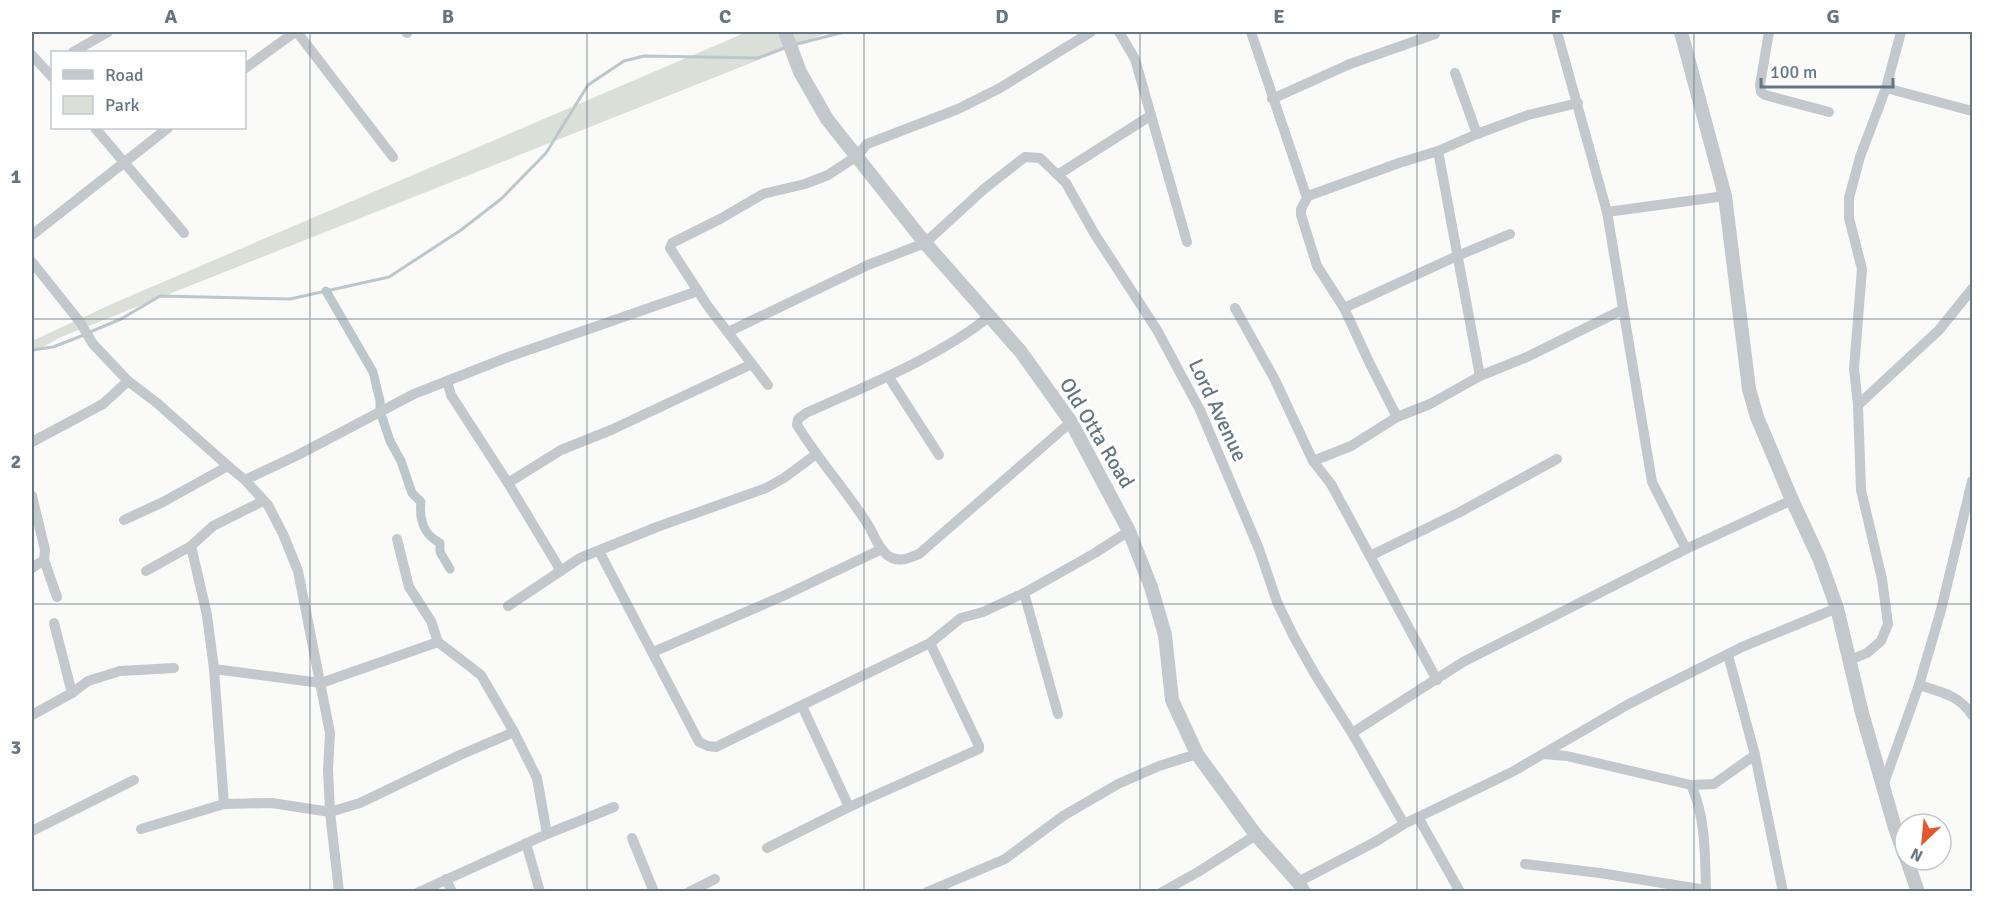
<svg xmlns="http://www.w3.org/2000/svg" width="2004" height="923" viewBox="0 0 2004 923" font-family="Signika,sans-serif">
  <rect width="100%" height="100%" fill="#fafaf8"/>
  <polygon fill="#dadfd7" points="747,32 829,32 61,337 32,353 32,341 114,303"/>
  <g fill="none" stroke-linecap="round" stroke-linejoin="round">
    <g stroke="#bbc7cb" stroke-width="3">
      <polyline points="793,45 844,32"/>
      <polyline points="90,332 121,319 160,296 290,299 389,277 461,230 501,199 546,153 588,85 624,61 644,56 758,58 787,47"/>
      <polyline points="32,350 53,347 84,335"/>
    </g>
    <path stroke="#bbc7cb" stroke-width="9" d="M326 291 373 372 380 401V411L390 441 401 461 412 493 421 502C419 520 423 534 440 543V552L450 569"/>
    <g stroke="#c3c8cc" stroke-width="10">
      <polyline points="297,32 393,157"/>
      <polyline points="406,32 407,33"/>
      <polyline points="1119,32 1135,59 1187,242"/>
      <polyline points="1251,32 1306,195 1308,196 1301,209 1301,215 1317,266 1344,308 1370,364 1397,417"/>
      <polyline points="1557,32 1607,212 1652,482 1686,549"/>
      <polyline points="1769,32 1760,85 1761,92 1765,95 1829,112"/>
      <polyline points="73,52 108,32"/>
      <polyline points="32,55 52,77"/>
      <polyline points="244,69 295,32"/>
      <polyline points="1455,73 1477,134"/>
      <polyline points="1886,88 1901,32"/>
      <polyline points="1272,99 1350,64 1435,34"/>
      <polyline points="95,128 184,233"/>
      <polyline points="1438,151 1480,376"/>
      <polyline points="1059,174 1150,116"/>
      <polyline points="1308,196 1399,163 1438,151 1477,134 1528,115 1578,103"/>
      <polyline points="1607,212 1725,196"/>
      <polyline points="32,235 168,128"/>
      <polyline points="32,262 80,322 93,344 128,381 157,403 228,466 245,480 268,505 283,534 298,571 330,733 328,770 330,812 339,892"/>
      <polyline points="1235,308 1274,378 1313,461 1331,484 1437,680"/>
      <polyline points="1344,308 1457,256 1510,234"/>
      <path d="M989 317C935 359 868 385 806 413L798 419 797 425C819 461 848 492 870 528 875 538 881 553 892 558 902 562 911 557 919 554L1071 422"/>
      <polyline points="728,332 868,265 925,243 984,189 1025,157 1040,158 1066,183 1094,233 1157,330 1200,410 1259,549 1277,602 1294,637 1316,676 1352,733 1404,824"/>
      <polyline points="888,376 939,455"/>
      <polyline points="447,381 451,395 508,483 561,571"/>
      <polyline points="768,385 707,305 670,248 672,243 720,219 763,194 805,184 828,175 857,156 867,144 958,109 1000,88 1091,32"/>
      <polyline points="1858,405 1939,330 1972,289"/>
      <polyline points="32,442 103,404 128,381"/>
      <polyline points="1313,461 1351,446 1397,417 1430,404 1480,376 1527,357 1622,310"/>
      <polyline points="245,480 298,455 414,394 511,356 698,291"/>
      <polyline points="508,483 561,450 611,430 752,364"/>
      <polyline points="32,496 45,550 44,560 32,568"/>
      <polyline points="124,520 163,502 228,466"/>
      <polyline points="397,539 409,587 431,621 438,642 481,675 514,732"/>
      <polyline points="191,546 207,615 214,669 224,804"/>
      <polyline points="599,551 699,742 708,746 716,747 930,643 961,618 983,612 1024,593 1095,553 1129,531"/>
      <polyline points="1370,556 1460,512 1557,459"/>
      <polyline points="44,560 57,597"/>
      <polyline points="146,571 191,546 213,526 263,501"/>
      <polyline points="1024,593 1058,714"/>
      <polyline points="508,606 580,558 657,527 766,488 784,478 815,455"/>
      <polyline points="54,623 72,693"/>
      <polyline points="653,652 783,596 882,549"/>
      <polyline points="1728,655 1755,755 1783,892"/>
      <polyline points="1850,660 1867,653 1881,641 1888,624 1882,579 1861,490 1858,405 1854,369 1862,269 1849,218 1849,198 1860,157 1886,88 1972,111"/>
      <polyline points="214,669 321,683 438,642"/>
      <path d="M1919 685C1941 692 1959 695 1972 715"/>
      <polyline points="802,706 849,807"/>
      <polyline points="32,715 72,693 88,681 120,671 174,668"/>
      <polyline points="1352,733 1463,662 1686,549 1792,500"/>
      <path d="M1543 754 1567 756 1691 785C1706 817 1705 857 1706 892"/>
      <polyline points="1691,785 1714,784 1755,755"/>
      <polyline points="1883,786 1919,685 1941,610 1972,481"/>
      <polyline points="1418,817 1460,892"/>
      <polyline points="141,829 224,804 272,803 330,812 360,803 460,755 514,732 537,778 547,834"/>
      <polyline points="32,831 134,780"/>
      <polyline points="632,838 654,892"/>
      <polyline points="526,843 540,892"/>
      <polyline points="767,848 849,807 979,749 979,746 930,643"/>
      <polyline points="1525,864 1600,873 1706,890"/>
      <polyline points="446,879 452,892"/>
      <polyline points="1298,882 1375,842 1404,824 1512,772 1627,705 1664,686 1742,647 1837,608"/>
      <polyline points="419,892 547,834 614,807"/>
      <polyline points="689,892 715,879"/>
      <polyline points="927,892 1005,859 1063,816 1118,784 1159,766 1197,754"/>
      <polyline points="1162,892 1198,872 1256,835"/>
    </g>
    <g stroke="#c3c8cc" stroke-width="14">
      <polyline points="785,32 800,72 827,119 925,243 1021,352 1071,422 1129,531 1151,587 1165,635 1172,700 1197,754 1256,835 1298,882 1304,892"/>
      <polyline points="1681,32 1725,196 1749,389 1757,417 1792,500 1819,558 1837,608 1862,713 1895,828 1905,856"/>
      <polyline points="1907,860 1918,892"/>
    </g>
  </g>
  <path fill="none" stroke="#657683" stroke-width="1.5" stroke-opacity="0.55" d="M310 32V892M587 32V892M864 32V892M1140 32V892M1417 32V892M1694 32V892M32 319H1972M32 604H1972"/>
  <g text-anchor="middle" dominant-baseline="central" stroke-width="6" stroke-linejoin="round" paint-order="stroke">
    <g font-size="21" fill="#657683" stroke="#fff">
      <text transform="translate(1218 410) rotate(65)">Lord Avenue</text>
      <text transform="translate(1097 433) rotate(59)">Old Otta Road</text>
    </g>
  </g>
  <rect width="2004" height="923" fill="none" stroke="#ffffff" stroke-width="66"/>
  <rect x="51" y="51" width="195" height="78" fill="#ffffff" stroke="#c1c8cd" stroke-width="1.5"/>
  <rect x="63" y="70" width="30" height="9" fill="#c3c8cc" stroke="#c1c8cd" stroke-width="1.5"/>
  <text x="105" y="81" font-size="18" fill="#657683">Road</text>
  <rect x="63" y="96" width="30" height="18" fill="#dadfd7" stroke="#c1c8cd" stroke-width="1.5"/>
  <text x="105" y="111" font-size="18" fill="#657683">Park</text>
  <g transform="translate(1923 842) rotate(206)"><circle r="28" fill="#ffffff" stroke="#c1c8cd" stroke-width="1.5"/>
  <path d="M0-4.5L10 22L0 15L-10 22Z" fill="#e4572e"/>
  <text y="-9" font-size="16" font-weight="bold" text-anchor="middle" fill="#657683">N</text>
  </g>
  <path d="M1761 78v9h132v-9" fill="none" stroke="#657683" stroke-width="3"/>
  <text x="1770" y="78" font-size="18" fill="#657683" stroke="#ffffff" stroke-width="4.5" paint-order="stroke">100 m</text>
  <rect x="33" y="33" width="1938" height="857" fill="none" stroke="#657683" stroke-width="2"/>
  <g font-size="20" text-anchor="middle" font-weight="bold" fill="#657683">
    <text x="171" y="23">A</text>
    <text x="448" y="23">B</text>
    <text x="725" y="23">C</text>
    <text x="1002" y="23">D</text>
    <text x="1279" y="23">E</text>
    <text x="1556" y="23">F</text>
    <text x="1833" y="23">G</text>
    <text x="16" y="183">1</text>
    <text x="16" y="468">2</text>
    <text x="16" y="754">3</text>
  </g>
</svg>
